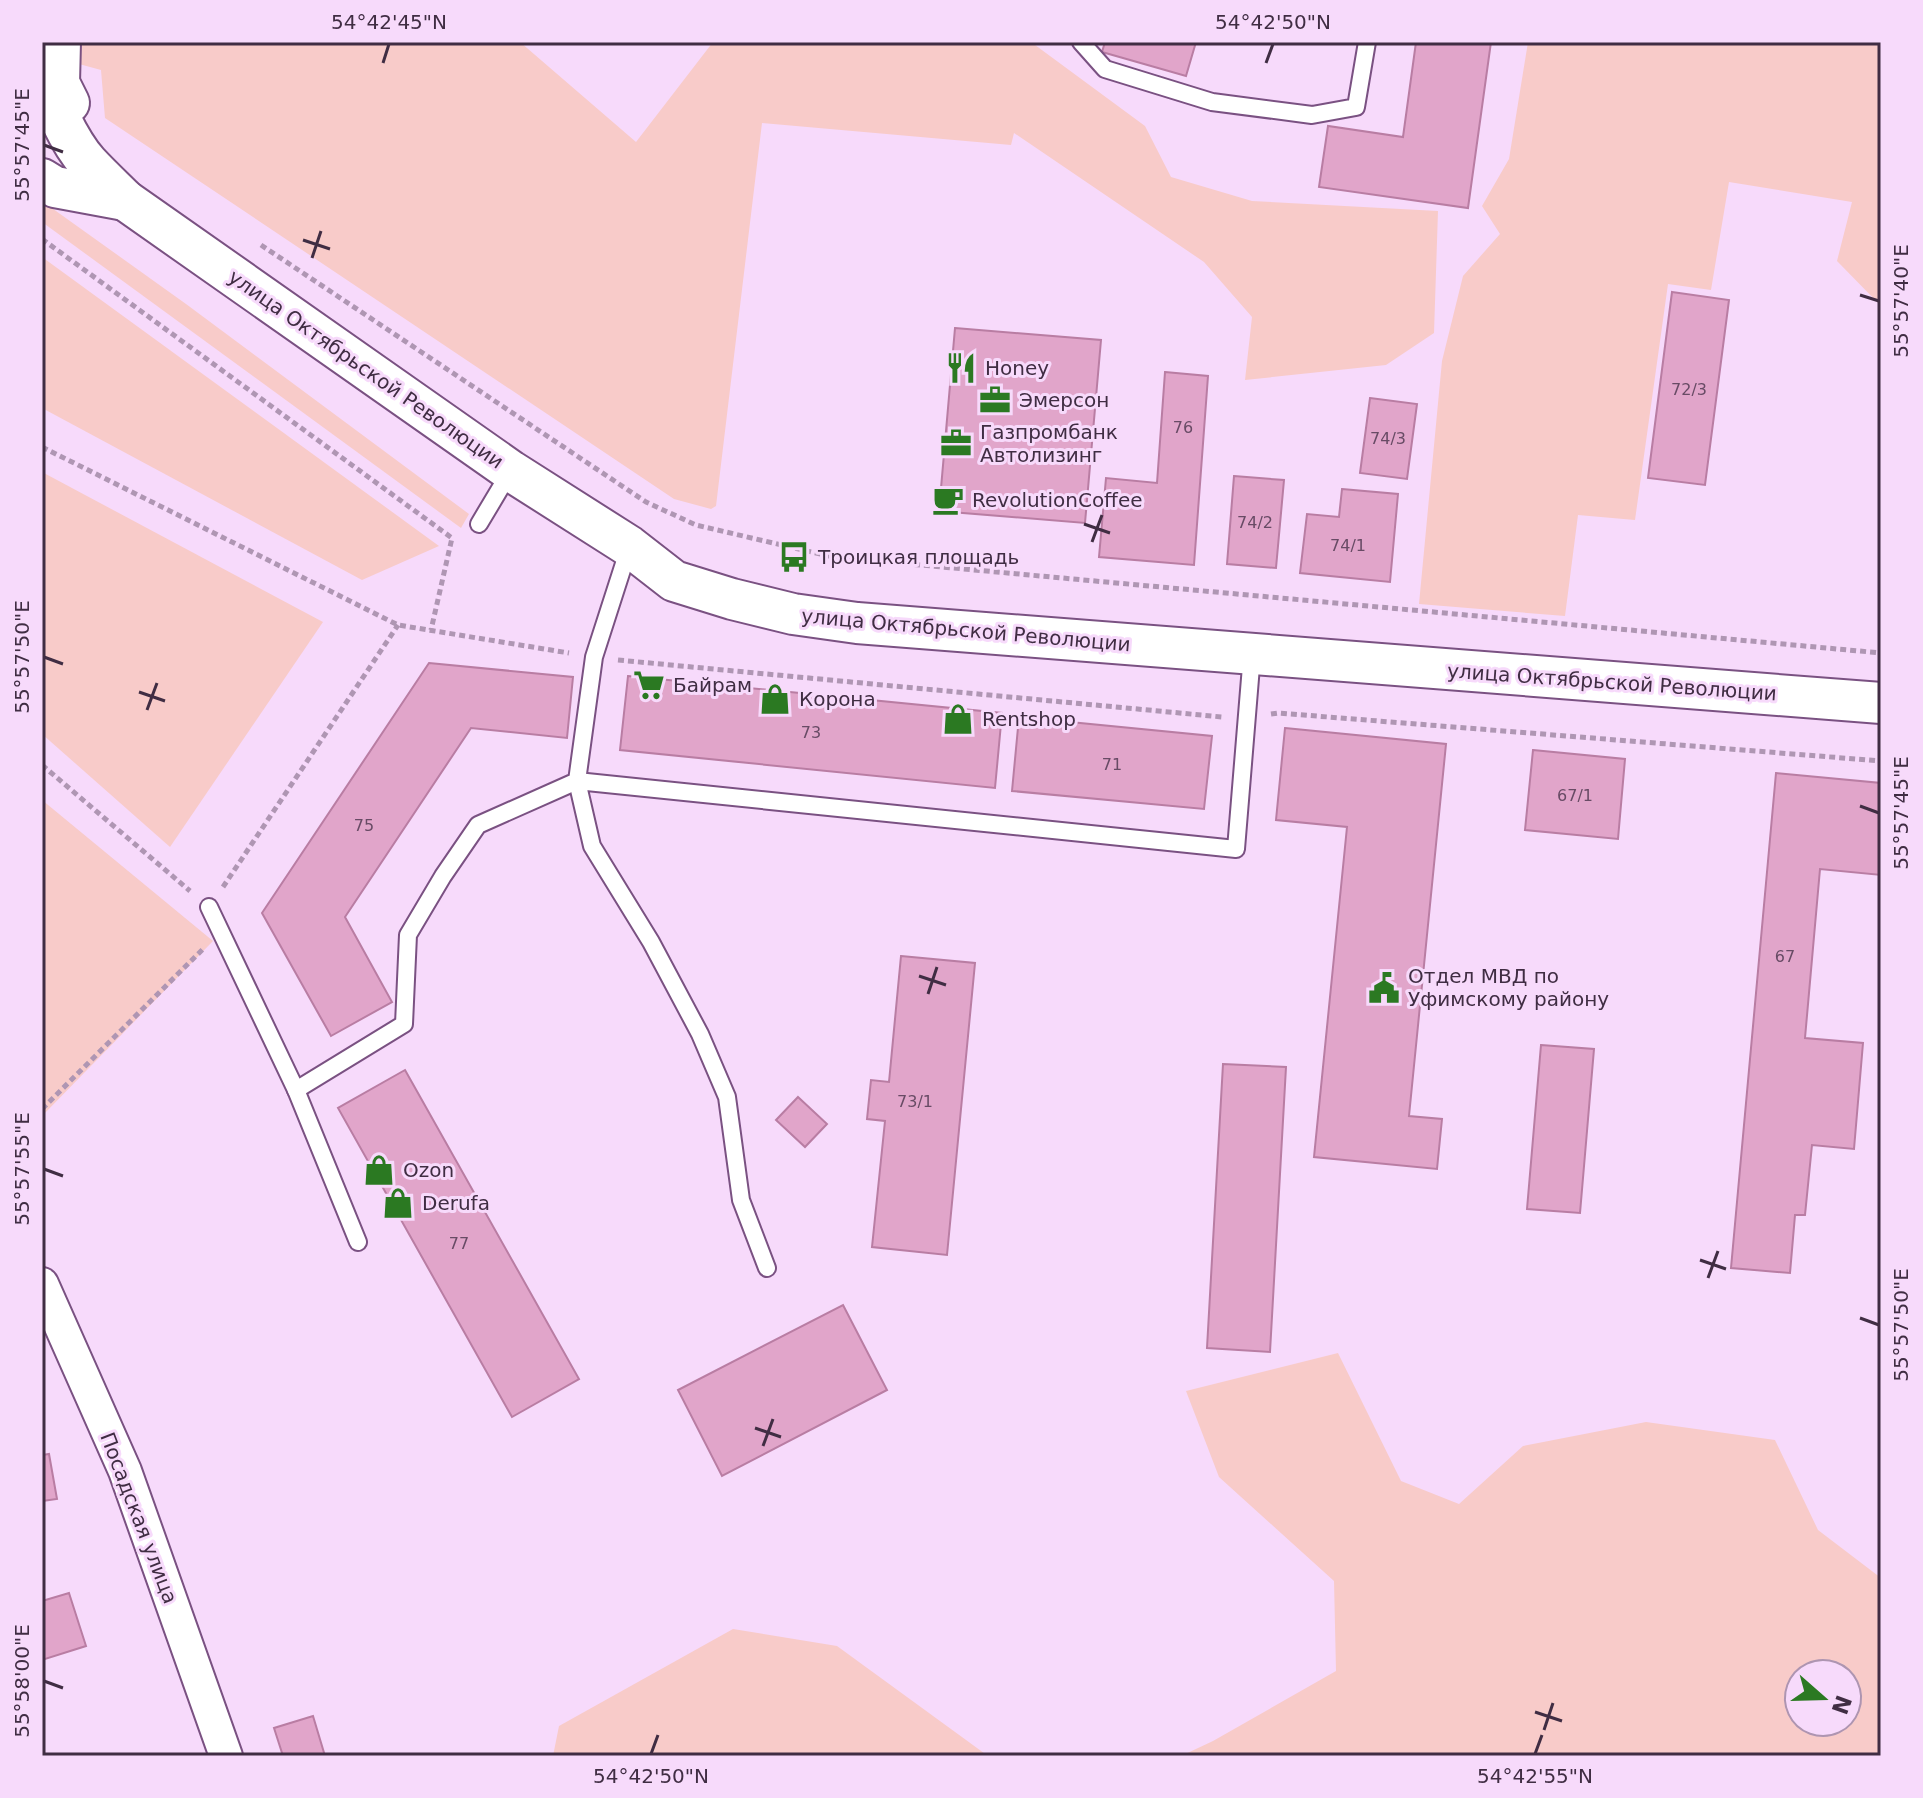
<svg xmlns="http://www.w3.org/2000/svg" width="1923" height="1798" viewBox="0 0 1923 1798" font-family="'DejaVu Sans',sans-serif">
  <rect width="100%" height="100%" fill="#f7dafb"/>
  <g fill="#f8cbc9" fill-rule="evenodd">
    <polygon points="79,42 520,42 636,142 713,42 1031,42 1145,126 1171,177 1252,201 1438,211 1434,333 1386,365 1245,380 1252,317 1204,262 1014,133 1011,145 762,123 716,506 711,509 674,499 105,118 101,70 79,64"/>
    <polygon points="1528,42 1881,42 1881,306 1837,261 1852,202 1729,182 1711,290 1668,284 1635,520 1578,515 1565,616 1419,604 1442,361 1463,276 1500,234 1482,206 1509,159"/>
    <polygon points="42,201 186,304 469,514 461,528 42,222"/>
    <polygon points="42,257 439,546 362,580 42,408"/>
    <polygon points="42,472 323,622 170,847 42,734"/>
    <polygon points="42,800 213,941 42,1116"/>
    <path d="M1338 1353 1401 1481 1459 1504 1523 1446 1646 1422 1775 1440 1818 1530 1881 1578V1756H1181L1213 1741 1336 1671 1334 1581 1219 1477 1186 1391ZM1799 1674H1847V1722H1799Z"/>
    <polygon points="733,1629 837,1646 988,1756 553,1756 559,1726"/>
  </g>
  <g fill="#e1a5ca" stroke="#b97da3" stroke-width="2">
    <polygon points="1105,42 1196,42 1186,76 1102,52"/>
    <polygon points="1416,42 1491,42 1468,208 1319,187 1328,126 1403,137"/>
    <polygon points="1672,292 1729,300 1705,485 1648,478"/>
    <polygon points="955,328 1101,340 1085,523 939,511"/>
    <polygon points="1165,372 1208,376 1194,565 1099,557 1106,478 1157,483"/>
    <polygon points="1370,398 1417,404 1407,479 1360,473"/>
    <polygon points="1234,476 1284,480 1276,568 1227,564"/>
    <polygon points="1342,489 1398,494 1390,582 1300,573 1307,514 1339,517"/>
    <polygon points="429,663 573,677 567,738 471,728 345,917 392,1002 331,1036 262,913"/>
    <polygon points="628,676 1002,713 995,788 620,750"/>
    <polygon points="1019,717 1212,736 1204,809 1012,791"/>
    <polygon points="1285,728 1446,744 1409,1116 1442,1119 1437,1169 1314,1157 1347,827 1276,820"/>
    <polygon points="1533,750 1625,759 1618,839 1525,830"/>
    <polygon points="1776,773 1881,783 1881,875 1820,869 1805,1038 1863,1043 1854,1149 1812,1145 1805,1215 1795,1215 1790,1273 1731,1268"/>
    <polygon points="901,956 975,963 947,1255 872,1247 885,1121 867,1119 871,1080 889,1082"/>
    <polygon points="1541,1045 1594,1049 1580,1213 1527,1209"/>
    <polygon points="1223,1064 1286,1067 1270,1352 1207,1348"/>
    <polygon points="405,1070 579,1379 512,1417 338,1108"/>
    <polygon points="798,1097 827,1124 805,1147 776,1120"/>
    <polygon points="843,1305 887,1390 722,1476 678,1390"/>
    <polygon points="49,1454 57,1499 42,1501 42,1455"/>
    <polygon points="69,1593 86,1646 42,1660 42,1601"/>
    <polygon points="313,1716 325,1756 283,1756 274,1728"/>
  </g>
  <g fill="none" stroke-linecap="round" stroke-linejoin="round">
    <defs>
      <g id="service">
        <polyline points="1081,42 1105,69 1212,102 1312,115 1356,107 1367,42"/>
        <polyline points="479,524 510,472"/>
        <polyline points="209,907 296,1090 358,1242"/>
        <polyline points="296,1090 404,1024 408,935 443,876 478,825 577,781 594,657 629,548"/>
        <polyline points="767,1268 741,1200 727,1097 700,1034 651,942 592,846 577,781 1236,849 1252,654"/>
      </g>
      <polyline id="minor" points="42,1284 125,1471 226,1756"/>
      <g id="tertiary">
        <polyline points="60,42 59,83 69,103"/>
        <path d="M42 71C48 97 70 143 88 163 100 176 113 188 125 200L511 471 629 546 674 581 732 599 793 614 857 623 1881 703"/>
        <polyline points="42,179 55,187 125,200"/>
      </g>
    </defs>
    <use href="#service" stroke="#7a5182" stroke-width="20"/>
    <use href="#minor" stroke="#7a5182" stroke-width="36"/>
    <use href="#tertiary" stroke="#7a5182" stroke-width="44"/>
    <g stroke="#af96b3" stroke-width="5" stroke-dasharray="6 4" stroke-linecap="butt">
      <polyline points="42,239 452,538 431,630"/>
      <polyline points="261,245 646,502 696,525 833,557 1881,653"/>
      <polyline points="42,447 398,625 569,653"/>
      <polyline points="618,660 1222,717"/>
      <polyline points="1271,714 1278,713 1881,761"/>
      <polyline points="42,765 190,891"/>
      <polyline points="223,887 398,625"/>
      <polyline points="42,1109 203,949"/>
    </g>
    <use href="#service" stroke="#fff" stroke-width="16"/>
    <use href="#minor" stroke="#fff" stroke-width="32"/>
    <use href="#tertiary" stroke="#fff" stroke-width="40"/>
  </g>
  <path fill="none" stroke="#402d43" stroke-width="3" d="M383 63 389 44M1266 63 1273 44M44 145 63 152M303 240 330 249M312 258 321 231M1860 295 1879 301M1084 524 1110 533M1092 542 1102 515M44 657 63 664M139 692 165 701M147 710 157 683M1860 806 1879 813M919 976 946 985M928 994 937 967M44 1169 63 1176M1700 1260 1726 1269M1708 1278 1718 1251M1860 1318 1879 1325M755 1428 781 1437M763 1446 773 1419M44 1681 63 1688M1535 1712 1562 1721M1544 1730 1553 1703M651 1754 658 1735M1535 1754 1542 1735"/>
  <defs>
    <symbol id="restaurant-bare" viewBox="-9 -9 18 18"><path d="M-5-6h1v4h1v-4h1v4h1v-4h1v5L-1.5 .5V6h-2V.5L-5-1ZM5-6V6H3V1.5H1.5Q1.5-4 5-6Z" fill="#2b7922" stroke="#f7dafb" stroke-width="2.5" paint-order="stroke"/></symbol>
    <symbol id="office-bare" viewBox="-9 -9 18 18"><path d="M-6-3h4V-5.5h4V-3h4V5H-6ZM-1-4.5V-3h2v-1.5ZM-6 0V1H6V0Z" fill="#2b7922" stroke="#f7dafb" stroke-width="2.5" paint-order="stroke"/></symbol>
    <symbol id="cafe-bare" viewBox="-9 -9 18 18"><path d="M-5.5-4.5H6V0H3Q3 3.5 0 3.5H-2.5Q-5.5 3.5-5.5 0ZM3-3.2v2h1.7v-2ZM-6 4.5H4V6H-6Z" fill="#2b7922" stroke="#f7dafb" stroke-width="2.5" paint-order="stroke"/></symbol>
    <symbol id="bus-bare" viewBox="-9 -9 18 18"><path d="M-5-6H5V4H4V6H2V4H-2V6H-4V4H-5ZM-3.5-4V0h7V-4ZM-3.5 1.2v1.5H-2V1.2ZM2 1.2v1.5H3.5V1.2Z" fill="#2b7922" stroke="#f7dafb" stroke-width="2.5" paint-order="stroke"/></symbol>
    <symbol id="supermarket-bare" viewBox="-9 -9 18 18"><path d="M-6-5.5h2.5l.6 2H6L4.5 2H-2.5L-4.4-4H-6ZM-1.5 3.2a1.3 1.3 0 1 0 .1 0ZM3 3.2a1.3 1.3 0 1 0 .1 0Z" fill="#2b7922" stroke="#f7dafb" stroke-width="2.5" paint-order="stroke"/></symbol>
    <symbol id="shop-bare" viewBox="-9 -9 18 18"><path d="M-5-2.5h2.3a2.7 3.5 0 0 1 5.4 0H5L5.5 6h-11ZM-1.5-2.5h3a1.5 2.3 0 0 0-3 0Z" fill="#2b7922" stroke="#f7dafb" stroke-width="2.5" paint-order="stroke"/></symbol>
    <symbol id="civic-bare" viewBox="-9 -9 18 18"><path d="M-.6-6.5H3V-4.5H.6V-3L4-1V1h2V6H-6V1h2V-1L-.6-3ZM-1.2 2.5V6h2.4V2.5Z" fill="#2b7922" stroke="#f7dafb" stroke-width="2.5" paint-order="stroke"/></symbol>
  </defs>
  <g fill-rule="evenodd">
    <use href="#restaurant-bare" x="939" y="346" width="44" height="44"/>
    <use href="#office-bare" x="973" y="378" width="44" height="44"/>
    <use href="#office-bare" x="934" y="421" width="44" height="44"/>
    <use href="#cafe-bare" x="926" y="478" width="44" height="44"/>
    <use href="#bus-bare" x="772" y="535" width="44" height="44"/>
    <use href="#supermarket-bare" x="627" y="663" width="44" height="44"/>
    <use href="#shop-bare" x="753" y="677" width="44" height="44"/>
    <use href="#shop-bare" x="936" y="697" width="44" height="44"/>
    <use href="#civic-bare" x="1362" y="966" width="44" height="44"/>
    <use href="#shop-bare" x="357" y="1148" width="44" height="44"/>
    <use href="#shop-bare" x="376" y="1181" width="44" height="44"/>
  </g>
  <g text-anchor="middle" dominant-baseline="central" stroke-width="6" stroke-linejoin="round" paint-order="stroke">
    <g font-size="16" fill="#684b65">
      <text x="1689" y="389">72/3</text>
      <text x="1183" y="427">76</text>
      <text x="1388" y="438">74/3</text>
      <text x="1255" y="522">74/2</text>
      <text x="1348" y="545">74/1</text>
      <text x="811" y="732">73</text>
      <text x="1112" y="764">71</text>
      <text x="1575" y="795">67/1</text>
      <text x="364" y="825">75</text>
      <text x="1785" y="956">67</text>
      <text x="915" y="1101">73/1</text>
      <text x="459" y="1243">77</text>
    </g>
    <g font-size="20" fill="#402d43" stroke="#f7dafb" text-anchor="start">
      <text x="985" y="368">Honey</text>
      <text x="1019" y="400">Эмерсон</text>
      <text x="980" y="432">Газпромбанк<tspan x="980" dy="23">Автолизинг</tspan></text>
      <text x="972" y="500">RevolutionCoffee</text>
      <text x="818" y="557">Троицкая площадь</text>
      <text x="673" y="685">Байрам</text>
      <text x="799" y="699">Корона</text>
      <text x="982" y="719">Rentshop</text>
      <text x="1408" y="976">Отдел МВД по<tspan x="1408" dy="23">Уфимскому району</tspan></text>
      <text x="403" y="1170">Ozon</text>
      <text x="422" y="1203">Derufa</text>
    </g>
    <g font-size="20" fill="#402d43" stroke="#f7dafb">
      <text transform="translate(366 369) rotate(35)">улица Октябрьской Революции</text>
      <text transform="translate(966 630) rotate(5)">улица Октябрьской Революции</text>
      <text transform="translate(1612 682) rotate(4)">улица Октябрьской Революции</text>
      <text transform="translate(139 1518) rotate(69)">Посадская улица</text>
    </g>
  </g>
  <rect width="1923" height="1798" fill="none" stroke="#f7dafb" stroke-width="88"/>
  <g transform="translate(1823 1698) rotate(110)"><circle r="38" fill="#f7dafb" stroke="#ae95b1" stroke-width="2"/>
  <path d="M0-6L14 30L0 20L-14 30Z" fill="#2b7922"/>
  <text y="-12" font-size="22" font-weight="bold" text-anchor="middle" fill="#402d43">N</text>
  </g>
  <rect x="44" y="44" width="1835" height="1710" fill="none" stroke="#402d43" stroke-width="3"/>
  <g font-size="20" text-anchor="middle" fill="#402d43">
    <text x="389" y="29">54°42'45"N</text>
    <text x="1273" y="29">54°42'50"N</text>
    <text transform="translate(22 145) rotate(-90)" y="7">55°57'45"E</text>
    <text transform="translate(1901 301) rotate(-90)" y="7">55°57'40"E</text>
    <text transform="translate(22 657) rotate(-90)" y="7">55°57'50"E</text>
    <text transform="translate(1901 813) rotate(-90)" y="7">55°57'45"E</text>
    <text transform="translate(22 1169) rotate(-90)" y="7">55°57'55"E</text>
    <text transform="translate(1901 1325) rotate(-90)" y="7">55°57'50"E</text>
    <text transform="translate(22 1681) rotate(-90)" y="7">55°58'00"E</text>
    <text x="651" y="1783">54°42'50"N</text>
    <text x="1535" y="1783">54°42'55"N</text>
  </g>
</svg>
